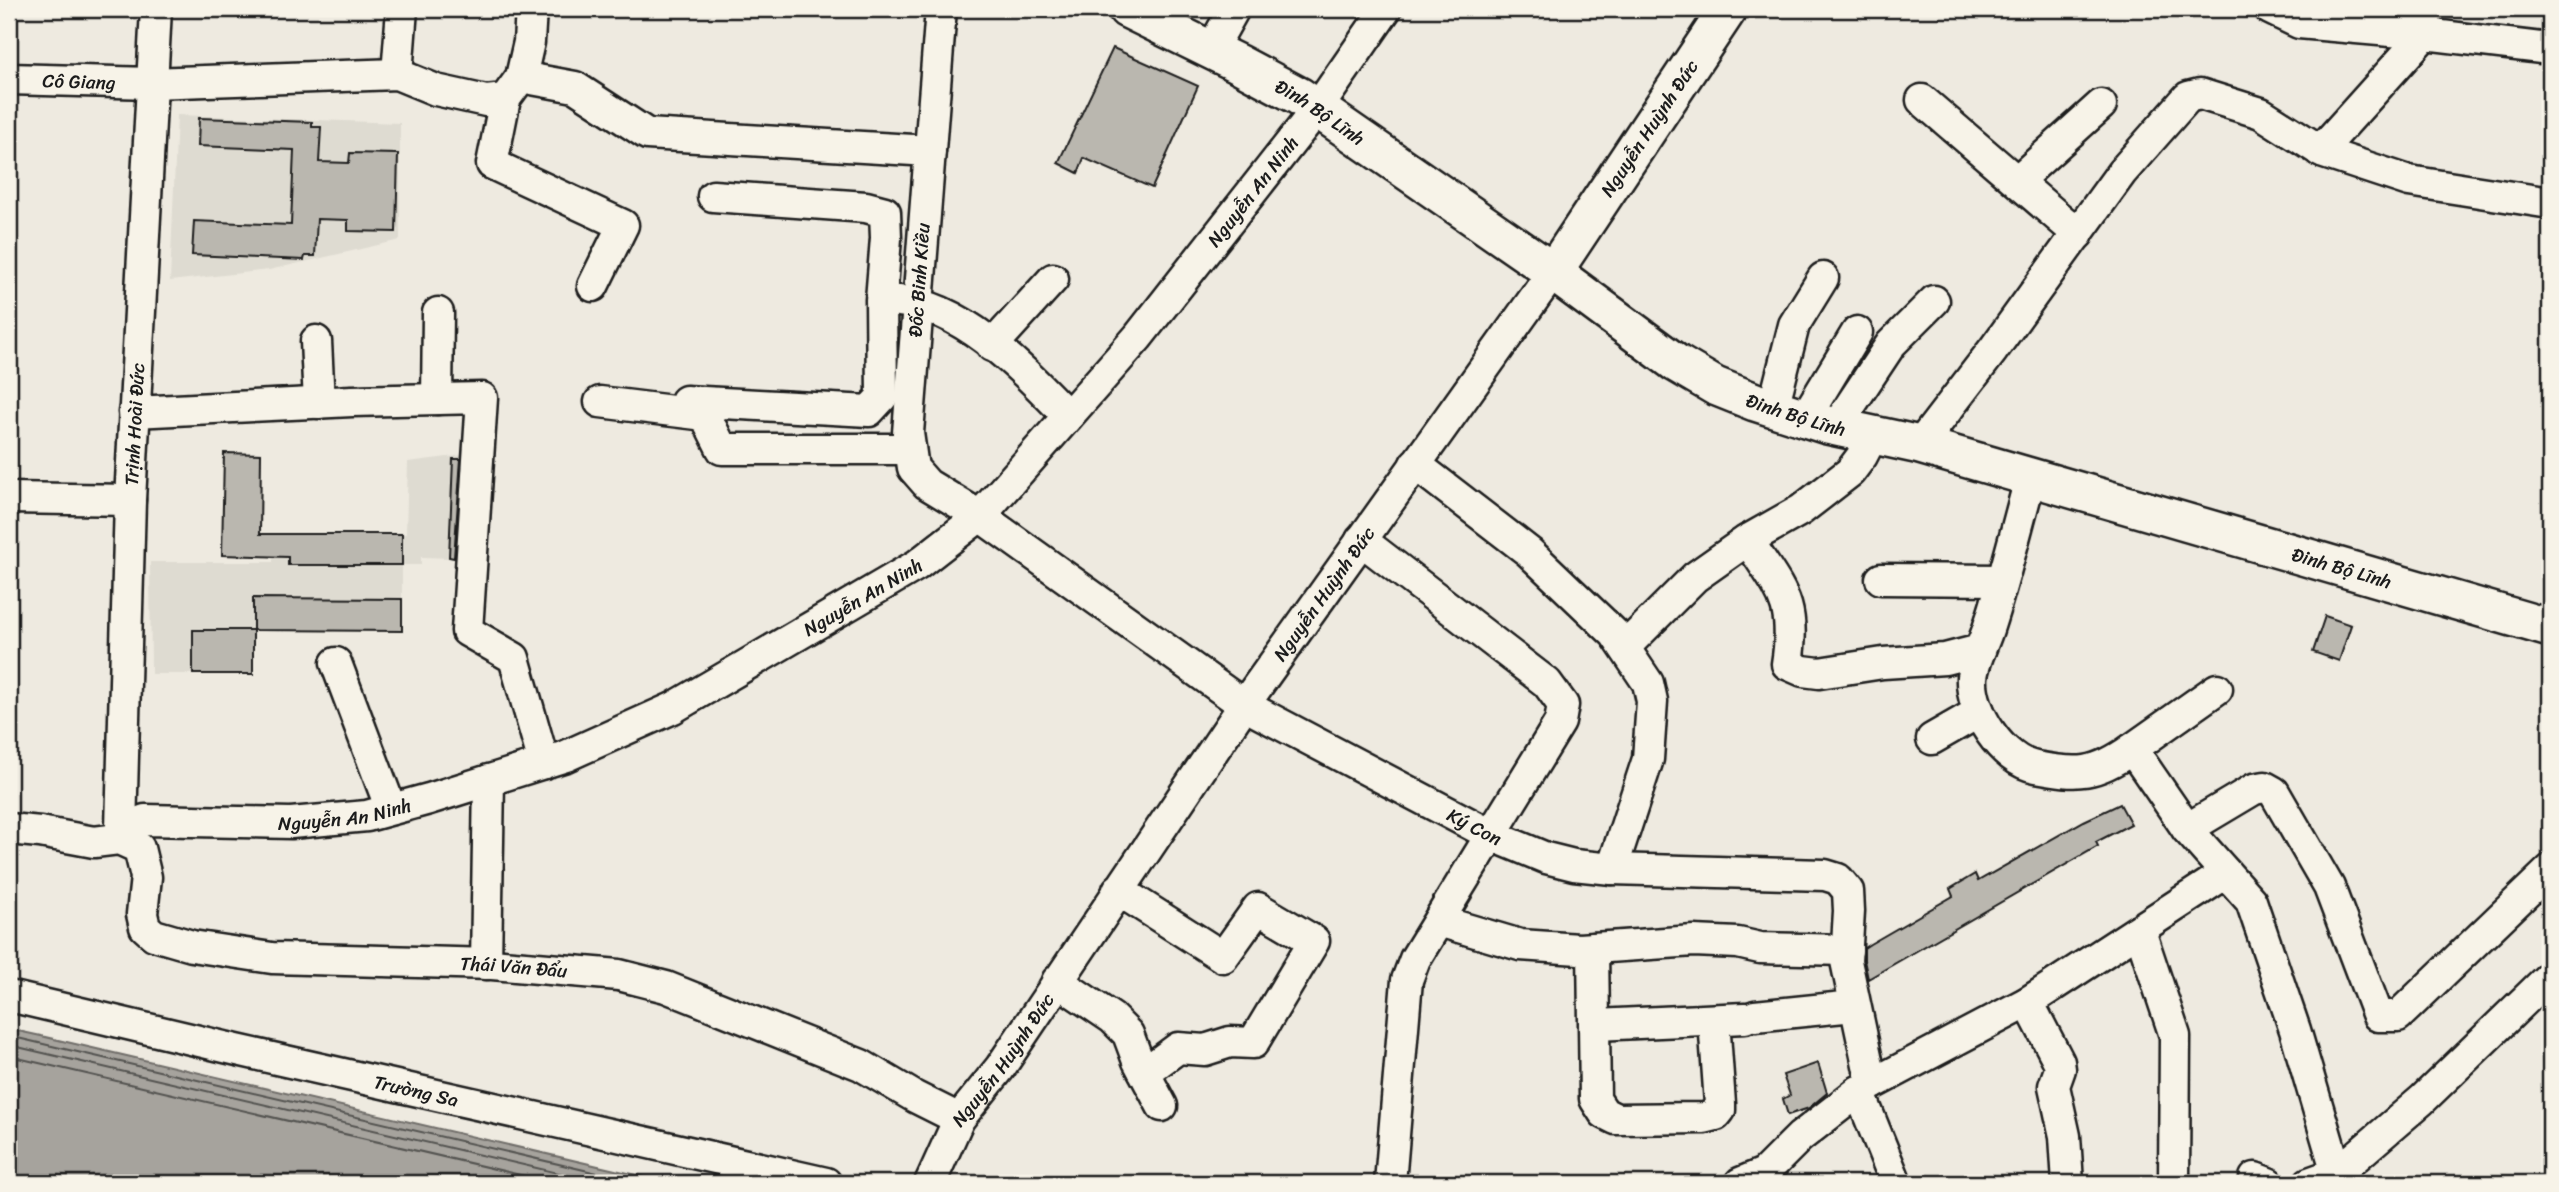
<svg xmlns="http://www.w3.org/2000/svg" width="2559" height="1192" viewBox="0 0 2559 1192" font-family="Sriracha,sans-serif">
  <rect width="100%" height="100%" fill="#eeeae0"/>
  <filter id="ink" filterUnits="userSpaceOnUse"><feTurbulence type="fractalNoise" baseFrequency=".0143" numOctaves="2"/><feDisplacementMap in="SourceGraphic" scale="14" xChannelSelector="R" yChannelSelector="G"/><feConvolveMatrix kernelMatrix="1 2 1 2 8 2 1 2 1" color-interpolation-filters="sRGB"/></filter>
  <g filter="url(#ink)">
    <g fill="#dedbd1">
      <polygon points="177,115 400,123 400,240 269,270 170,281"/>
      <polygon points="487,452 485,559 421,557 421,565 402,565 402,631 253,630 253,674 151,674 150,562 273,562 274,534 406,534 408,462"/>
    </g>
    <polygon fill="#a6a39d" stroke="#6f6d69" stroke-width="2" points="9,1029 41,1036 671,1183 9,1183"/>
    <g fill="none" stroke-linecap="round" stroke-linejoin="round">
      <g stroke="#535250" stroke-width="2">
        <polyline points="9,1036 640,1183"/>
        <polyline points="9,1045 601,1183"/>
        <polyline points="9,1056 555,1183"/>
      </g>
    </g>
    <g fill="#bab7af" stroke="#1c1c1c" stroke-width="2">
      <polygon points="1113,48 1198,86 1152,188 1084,158 1078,173 1058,163"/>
      <polygon points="199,118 312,122 312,127 321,127 319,162 349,163 350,153 398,154 396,232 348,231 348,220 317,219 315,256 305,256 304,260 192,255 194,221 291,225 294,150 198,146"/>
      <polygon points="224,453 261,454 260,534 402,534 402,565 288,565 288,557 222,555"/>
      <polygon points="453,459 461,459 454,558 449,557"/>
      <polygon points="253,598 402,599 402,631 253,630"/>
      <polygon points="2325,616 2351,625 2339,661 2313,652"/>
      <rect x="193" y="630" width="60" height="44"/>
      <polygon points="2120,804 2131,824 2096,842 2098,846 1868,979 1864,960 1864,948 1870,944 1953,896 1950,889 1975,874 1978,881 2084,821"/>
      <polygon points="1818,1063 1827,1093 1809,1108 1788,1115 1783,1099 1790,1095 1783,1075"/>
    </g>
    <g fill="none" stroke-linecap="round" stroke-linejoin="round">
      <defs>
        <g id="minor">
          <path id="s1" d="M941 9 908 433 913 468 927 484 980 516 1244 705 1493 836 1546 858 1574 865 1612 869 1825 875 1838 879 1848 891 1849 911 1846 961 1872 1084"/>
          <polyline points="2270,9 2299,23 2425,34 2550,49"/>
          <polyline points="1211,50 1234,9"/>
          <polyline points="397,74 402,9"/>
          <polyline points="521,77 575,87 647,134 930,151"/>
          <path id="s2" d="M9 79 151 83 397 74 436 90 486 101 505 99 521 77 529 42 531 9"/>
          <polyline points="505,99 492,164 623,225 593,286"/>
          <polyline points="1922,100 2078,234"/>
          <polyline points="2320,151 2425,34 2426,9"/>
          <polyline points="2017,181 2101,105"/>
          <path d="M899 301C964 306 1024 371 1068 416"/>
          <polyline points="316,341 319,403"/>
          <polyline points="992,346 1053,279"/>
          <polyline points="437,399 438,313"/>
          <polyline points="686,401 869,411 882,397 881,300 886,238 885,212 866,207 713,196"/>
          <polyline points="600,402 705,415 722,449 910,449"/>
          <polyline points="1773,408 1794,325 1823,278"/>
          <polyline points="134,412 352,401 482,398 467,631 514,658 544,763"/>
          <polyline points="1805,418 1857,332"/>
          <polyline points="1836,427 1891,344 1934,301"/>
          <polyline points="1920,445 1993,350 2122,172 2188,97 2200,94 2261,113 2324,153 2409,181 2550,203"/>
          <polyline points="1415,464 1529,552 1615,634 1648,683 1652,701 1648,759 1612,869"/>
          <path d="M2031 476C2017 526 2005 577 1989 626 1984 643 1974 660 1972 677 1970 711 2002 761 2036 767 2079 775 2095 775 2132 749L2187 829 2251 901 2295 1030 2337 1173 2343 1183"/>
          <polyline points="9,498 130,500"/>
          <polyline points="1361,540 1547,683 1563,705 1560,722 1415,959 1407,980 1390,1183"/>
          <path d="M1748 540C1780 591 1797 601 1787 664L1803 671 1819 673 1883 663 1945 659 1980 650"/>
          <polyline points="1881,579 2002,580"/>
          <polyline points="1625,647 1695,577 1746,541 1801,510 1850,472 1862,456 1873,435"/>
          <polyline points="336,663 391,809"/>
          <polyline points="1932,739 1979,712"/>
          <polyline points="2132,749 2217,689"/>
          <path id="s3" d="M9 829 40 832 94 842 119 839 139 848 146 877 142 914 145 927 154 935 192 946 272 958 492 964 619 975 666 987 861 1065 915 1097 959 1119"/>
          <path id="s4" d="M121 829 145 820 291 823 367 816 429 799 566 756 673 708 917 565 980 516 1138 337 1317 109 1386 9"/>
          <polyline points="2187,829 2254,789 2265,787 2274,792 2329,887 2378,1016 2398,1016 2550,870"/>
          <path id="s5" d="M119 839 121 829 130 500 156 9"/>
          <polyline points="1118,890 1223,957 1258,908 1314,941 1253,1043 1230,1042 1205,1050 1178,1048 1155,1065 1143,1070"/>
          <polyline points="1439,921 1520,945 1579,949 1694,941 1738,943 1760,948 1847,950"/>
          <polyline points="2140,931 2175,1036 2174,1183"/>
          <polyline points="1593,948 1595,1099 1604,1113 1616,1119 1704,1118 1716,1115 1720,1110 1720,1104 1714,1020"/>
          <polyline points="486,964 489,780"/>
          <polyline points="1057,981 1112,1018 1128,1034 1138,1061 1162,1106"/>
          <path id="s6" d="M9 996 237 1050 826 1183"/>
          <polyline points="2028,1002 2059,1062 2060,1069 2054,1086 2065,1136 2068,1183"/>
          <polyline points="1755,1016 1854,1006"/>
          <polyline points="1596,1025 1745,1018"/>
          <polyline points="1859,1091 1896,1183"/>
          <polyline points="2255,1178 2268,1183"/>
          <path id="s7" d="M930 1183 959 1119 1000 1068 1244 705 1553 272"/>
          <polyline points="1740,1183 1764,1173 1800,1137 1859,1091 2028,1002 2226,873"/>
          <polyline points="2309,1183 2337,1173 2422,1100 2550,976"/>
        </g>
        <g id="major">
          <path id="s8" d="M1127 9 1237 63 1299 96 1553 272 1676 363 1715 386 1755 402 1827 425 1920 445 2550 628"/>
          <path id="s9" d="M1553 272 1728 9"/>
        </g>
      </defs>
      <use href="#minor" stroke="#1c1c1c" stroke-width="35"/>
      <use href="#major" stroke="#1c1c1c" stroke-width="42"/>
      <use href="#minor" stroke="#f7f3e8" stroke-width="30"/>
      <use href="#major" stroke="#f7f3e8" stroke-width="37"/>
    </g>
  </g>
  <g text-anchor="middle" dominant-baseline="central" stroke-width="5" stroke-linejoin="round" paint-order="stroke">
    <g font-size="19" fill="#1c1c1c" stroke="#f7f3e8">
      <text stroke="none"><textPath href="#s2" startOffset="70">Cô Giang</textPath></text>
      <text stroke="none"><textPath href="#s8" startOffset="219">Đinh Bộ Lĩnh</textPath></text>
      <text stroke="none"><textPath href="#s9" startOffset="173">Nguyễn Huỳnh Đức</textPath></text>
      <text stroke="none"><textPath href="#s4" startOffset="1360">Nguyễn An Ninh</textPath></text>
      <text transform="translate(919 280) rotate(-86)">Đốc Binh Kiều</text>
      <text stroke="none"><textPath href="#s8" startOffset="786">Đinh Bộ Lĩnh</textPath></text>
      <text stroke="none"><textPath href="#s5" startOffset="415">Trịnh Hoài Đức</textPath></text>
      <text stroke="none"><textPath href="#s8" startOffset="1353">Đinh Bộ Lĩnh</textPath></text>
      <text stroke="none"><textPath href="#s7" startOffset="710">Nguyễn Huỳnh Đức</textPath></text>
      <text stroke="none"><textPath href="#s4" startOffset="793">Nguyễn An Ninh</textPath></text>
      <text stroke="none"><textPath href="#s4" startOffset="226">Nguyễn An Ninh</textPath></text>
      <text stroke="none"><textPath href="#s1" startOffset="1129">Ký Con</textPath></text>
      <text stroke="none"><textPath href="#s3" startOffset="588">Thái Văn Đẩu</textPath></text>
      <text stroke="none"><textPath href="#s7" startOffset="144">Nguyễn Huỳnh Đức</textPath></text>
      <text stroke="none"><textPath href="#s6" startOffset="418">Trường Sa</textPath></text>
    </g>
  </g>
  <rect width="2559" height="1192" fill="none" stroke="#f7f3e8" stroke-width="35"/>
  <rect x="18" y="18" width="2524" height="1157" fill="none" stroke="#1c1c1c" stroke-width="2.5" filter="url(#ink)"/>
</svg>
